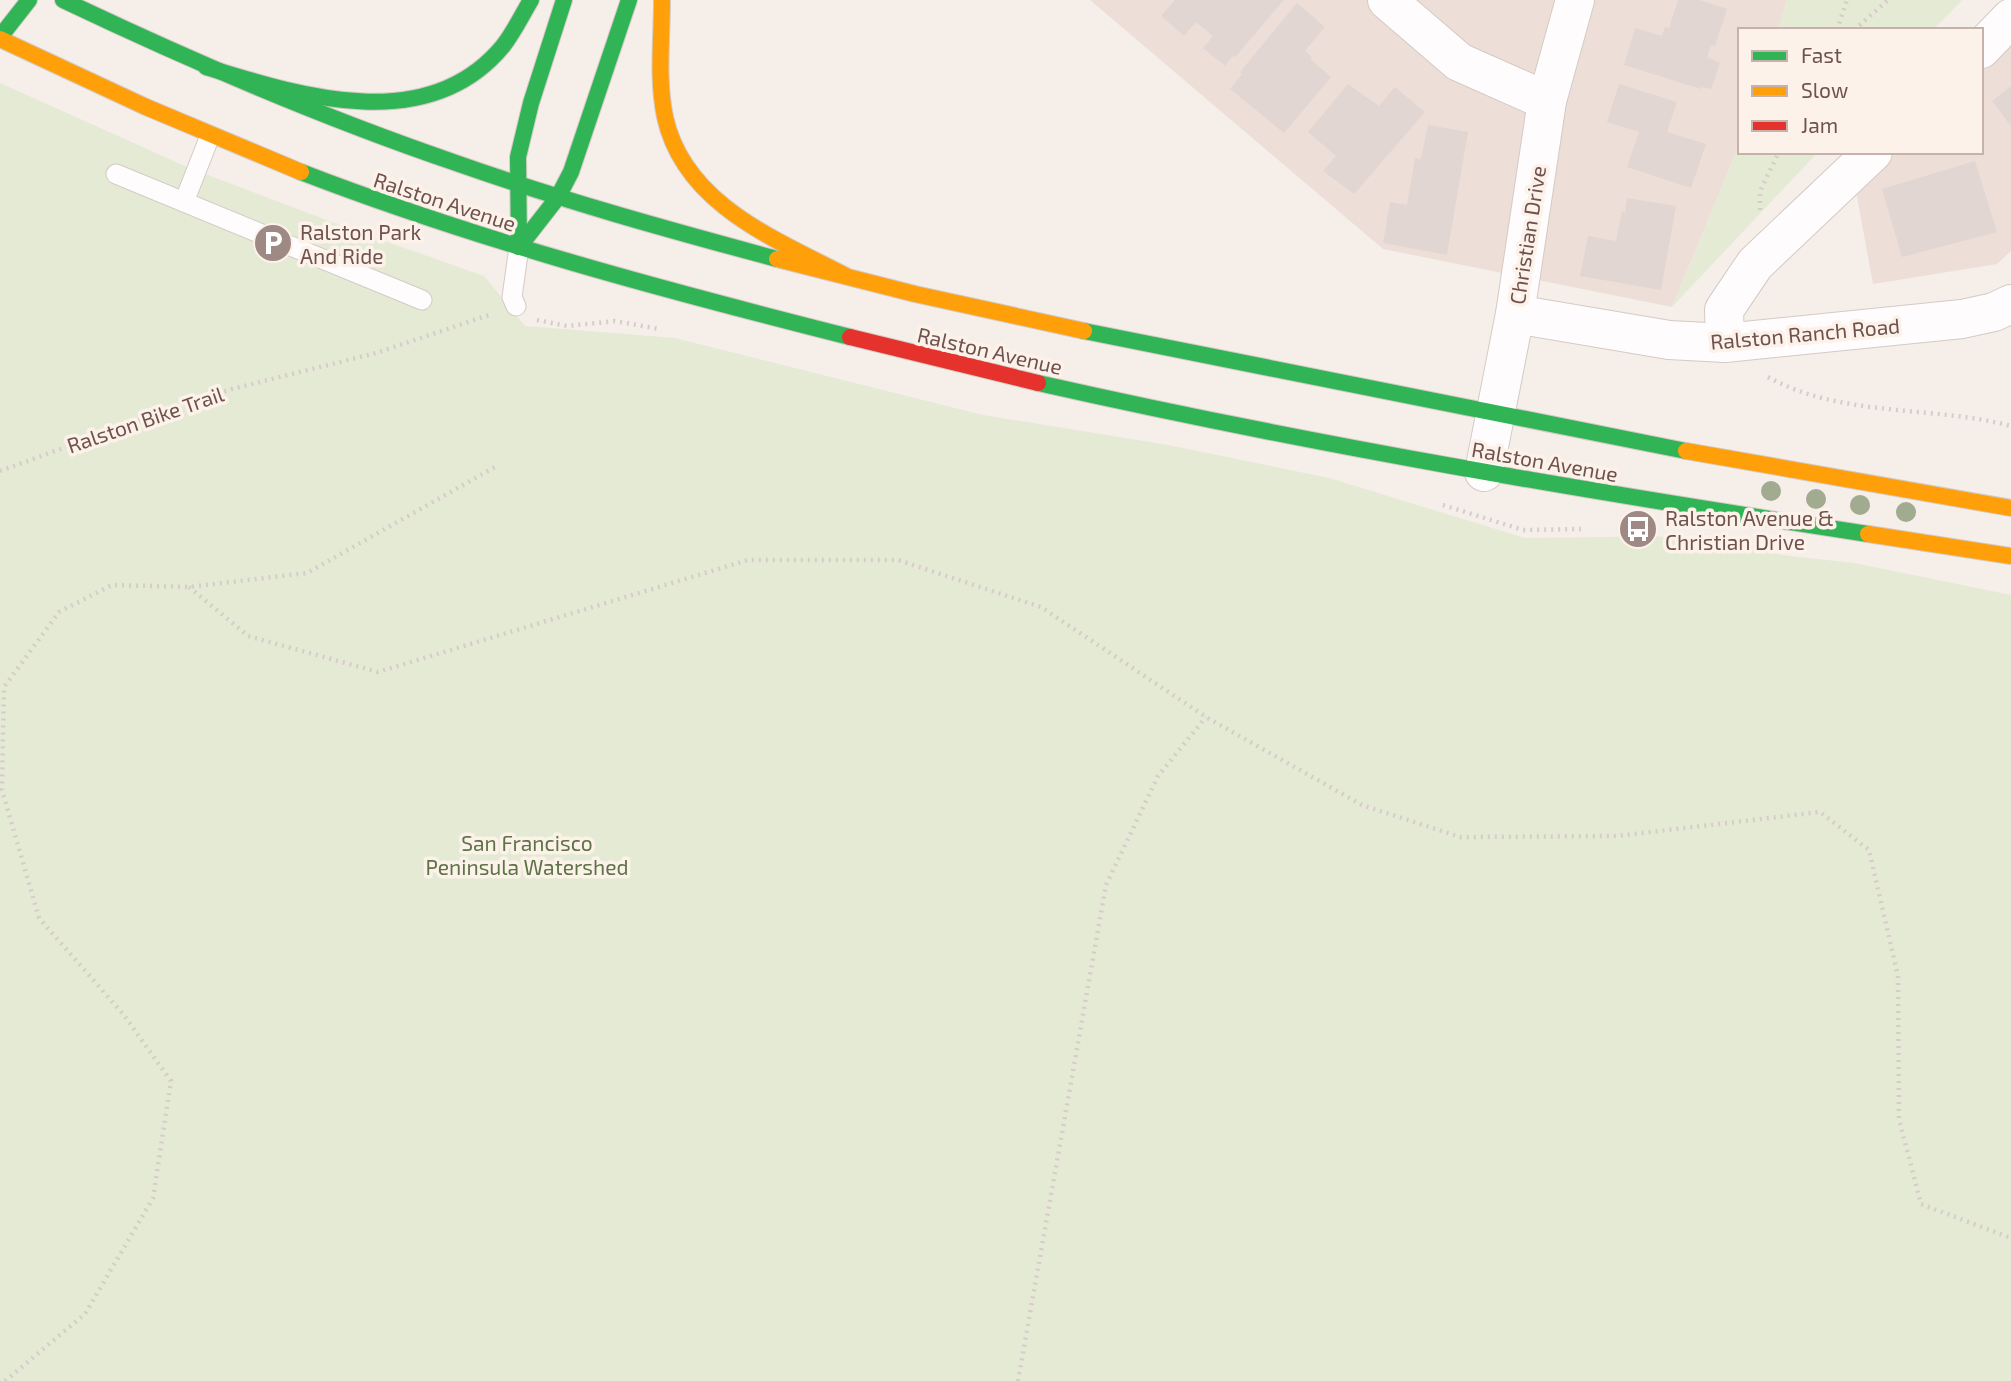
<svg xmlns="http://www.w3.org/2000/svg" width="2011" height="1381" viewBox="0 0 2011 1381" font-family="'Exo 2',sans-serif">
  <rect width="100%" height="100%" fill="#f5eee9"/>
  <g fill="#eddfd7">
    <polygon points="1090,0 1787,0 1778,30 1740,30 1740,143 1672,307 1383,249"/>
    <polygon points="2011,39 2011,251 1997,264 1873,284 1856,191 1896,152 1981,152 1981,68"/>
  </g>
  <g fill="#e5ead5">
    <polygon points="1787,0 1962,0 1933,30 1778,30"/>
    <polygon points="0,83 187,167 345,227 484,276 525,326 675,338 983,415 1168,445 1329,478 1525,538 1612,537 1643,534 1790,556 1854,563 2011,595 2011,1381 0,1381"/>
    <polygon points="1740,143 1740,152 1818,152 1672,307"/>
  </g>
  <g fill="#e1d6d2">
    <polygon points="1175,0 1284,0 1235,57 1233,56 1225,66 1203,48 1213,36 1196,22 1184,36 1161,16"/>
    <polygon points="1678,0 1699,0 1727,9 1715,46 1711,45 1707,57 1720,63 1711,89 1702,87 1701,89 1624,65 1635,28 1662,36 1665,27 1669,28"/>
    <polygon points="1297,3 1325,27 1305,51 1312,57 1310,59 1331,77 1284,133 1230,89 1242,74 1240,72"/>
    <polygon points="1348,84 1379,106 1395,87 1425,112 1354,194 1323,171 1336,156 1308,132"/>
    <polygon points="1619,84 1677,102 1667,132 1706,144 1691,188 1627,167 1639,132 1607,122"/>
    <polygon points="2011,86 2011,126 1992,101"/>
    <polygon points="1428,125 1468,132 1447,255 1383,243 1390,202 1407,205 1415,158 1421,159"/>
    <polygon points="1975,161 1997,232 1902,257 1882,189"/>
    <polygon points="1627,198 1676,206 1661,290 1580,276 1588,236 1616,241 1622,212 1625,212"/>
  </g>
  <g fill="none" stroke-linecap="round" stroke-linejoin="round">
    <defs>
      <g id="lane">
        <polyline points="116,174 422,300"/>
        <polyline points="184,202 210,136"/>
        <polyline points="516,306 512,297 519,247"/>
      </g>
      <g id="street">
        <polyline points="1387,0 1459,62 1547,101"/>
        <polyline points="1981,49 2011,18"/>
        <polyline points="1515,314 1669,340 1725,343 1962,319 1994,312 2011,304"/>
        <polyline points="1725,343 1724,310 1755,264 1873,152"/>
        <polyline points="1484,472 1515,314 1547,101 1575,0"/>
      </g>
      <g id="fast">
        <path d="M63 0C191 61 321 117 456 163 561 200 669 230 777 259"/>
        <polyline points="0,37 29,0"/>
        <path d="M206 67C300 96 428 137 503 46 514 32 522 15 531 0"/>
        <path d="M301 172C480 241 664 290 850 337"/>
        <polyline points="519,247 558,197 571,172 629,0"/>
        <polyline points="519,247 518,157 531,103 564,0"/>
        <polyline points="1084,331 1686,451"/>
        <path d="M1038 383C1313 445 1590 492 1868 534"/>
      </g>
      <g id="slow">
        <path d="M662 0C662 38 657 79 665 117 684 204 775 239 846 276"/>
        <polyline points="0,39 146,107 301,172"/>
        <polyline points="777,259 915,294 1084,331"/>
        <polyline points="1686,451 2011,508"/>
        <polyline points="1868,534 2011,556"/>
      </g>
      <polyline id="jam" points="850,337 1038,383"/>
    </defs>
    <use href="#lane" stroke="#d4cac6" stroke-width="21"/>
    <use href="#street" stroke="#d4cac6" stroke-width="40"/>
    <use href="#fast" stroke="#d4cac6" stroke-width="18"/>
    <use href="#slow" stroke="#d4cac6" stroke-width="18"/>
    <use href="#jam" stroke="#d4cac6" stroke-width="18"/>
    <g stroke="#d6ccca" stroke-width="4.5" stroke-dasharray="2 5" stroke-linecap="butt">
      <polyline points="1837,30 1847,0"/>
      <polyline points="1854,30 1888,0"/>
      <polyline points="1760,210 1760,191 1779,152"/>
      <polyline points="537,320 567,326 615,321 659,329"/>
      <path d="M1768 377C1842 418 1932 405 2011 426"/>
      <polyline points="0,471 179,406 232,389 376,353 492,314"/>
      <polyline points="1443,505 1523,530 1581,529"/>
      <polyline points="189,587 248,636 378,672 748,560 898,560 1041,607 1206,717 1362,805 1460,837 1617,836 1820,812 1869,850 1898,976 1899,1119 1921,1204 2011,1238"/>
      <polyline points="5,1381 85,1314 153,1198 171,1081 123,1014 39,918 2,790 4,687 59,612 112,585 189,587 307,573 495,467"/>
      <polyline points="1018,1381 1106,885 1158,776 1206,717"/>
    </g>
    <use href="#lane" stroke="#fefcfc" stroke-width="19"/>
    <use href="#street" stroke="#fefcfc" stroke-width="38"/>
    <use href="#fast" stroke="#30b455" stroke-width="16"/>
    <use href="#slow" stroke="#ff9f0a" stroke-width="16"/>
    <use href="#jam" stroke="#e5322d" stroke-width="16"/>
  </g>
  <g fill="#a1ab8f">
    <circle cx="1771" cy="491" r="10"/>
    <circle cx="1816" cy="499" r="10"/>
    <circle cx="1860" cy="505" r="10"/>
    <circle cx="1906" cy="512" r="10"/>
  </g>
  <defs>
    <symbol id="parking-disc" viewBox="-11 -11 22 22"><circle r="9.5" fill="#9e8984" stroke="#fdf2ea"/><path d="M-3.5-5.5H1a3.5 3.5 0 0 1 0 7H-1V5.5H-3.5ZM-1-3.4V-.6H.8a1.4 1.4 0 0 0 0-2.8Z" fill="#fff"/></symbol>
    <symbol id="bus-disc" viewBox="-11 -11 22 22"><circle r="9.5" fill="#9e8984" stroke="#fdf2ea"/><path d="M-5-6H5V4H4V6H2V4H-2V6H-4V4H-5ZM-3.5-4V0h7V-4ZM-3.5 1.2v1.5H-2V1.2ZM2 1.2v1.5H3.5V1.2Z" fill="#fff"/></symbol>
  </defs>
  <g fill-rule="evenodd">
    <use href="#parking-disc" x="251" y="221" width="44" height="44"/>
    <use href="#bus-disc" x="1616" y="507" width="44" height="44"/>
  </g>
  <g text-anchor="middle" dominant-baseline="central" stroke-width="7" stroke-linejoin="round" paint-order="stroke">
    <g font-size="21" fill="#6f524d" stroke="#fdf2ea">
      <text transform="translate(445 201) rotate(18)">Ralston Avenue</text>
      <text transform="translate(1527 235) rotate(-81)">Christian Drive</text>
      <text transform="translate(1805 333) rotate(-5)">Ralston Ranch Road</text>
      <text transform="translate(990 350) rotate(13)">Ralston Avenue</text>
      <text transform="translate(145 419) rotate(-19)">Ralston Bike Trail</text>
      <text transform="translate(1545 461) rotate(10)">Ralston Avenue</text>
    </g>
    <g font-size="21" fill="#6f524d" stroke="#fdf2ea" text-anchor="start">
      <text x="300" y="231">Ralston Park<tspan x="300" dy="24">And Ride</tspan></text>
      <text x="1665" y="517">Ralston Avenue &amp;<tspan x="1665" dy="24">Christian Drive</tspan></text>
    </g>
    <g font-size="21" fill="#5d7446" stroke="#fdf2ea">
      <text x="527" y="842">San Francisco<tspan x="527" dy="24">Peninsula Watershed</tspan></text>
    </g>
  </g>
  <rect x="1738" y="28" width="245" height="126" fill="#fdf2ea" stroke="#c4b2ab" stroke-width="2"/>
  <rect x="1752" y="51" width="35" height="10" fill="#30b455" stroke="#c4b2ab" stroke-width="2"/>
  <text x="1801" y="63" font-size="21" fill="#6f524d">Fast</text>
  <rect x="1752" y="86" width="35" height="10" fill="#ff9f0a" stroke="#c4b2ab" stroke-width="2"/>
  <text x="1801" y="98" font-size="21" fill="#6f524d">Slow</text>
  <rect x="1752" y="121" width="35" height="10" fill="#e5322d" stroke="#c4b2ab" stroke-width="2"/>
  <text x="1801" y="133" font-size="21" fill="#6f524d">Jam</text>
</svg>
